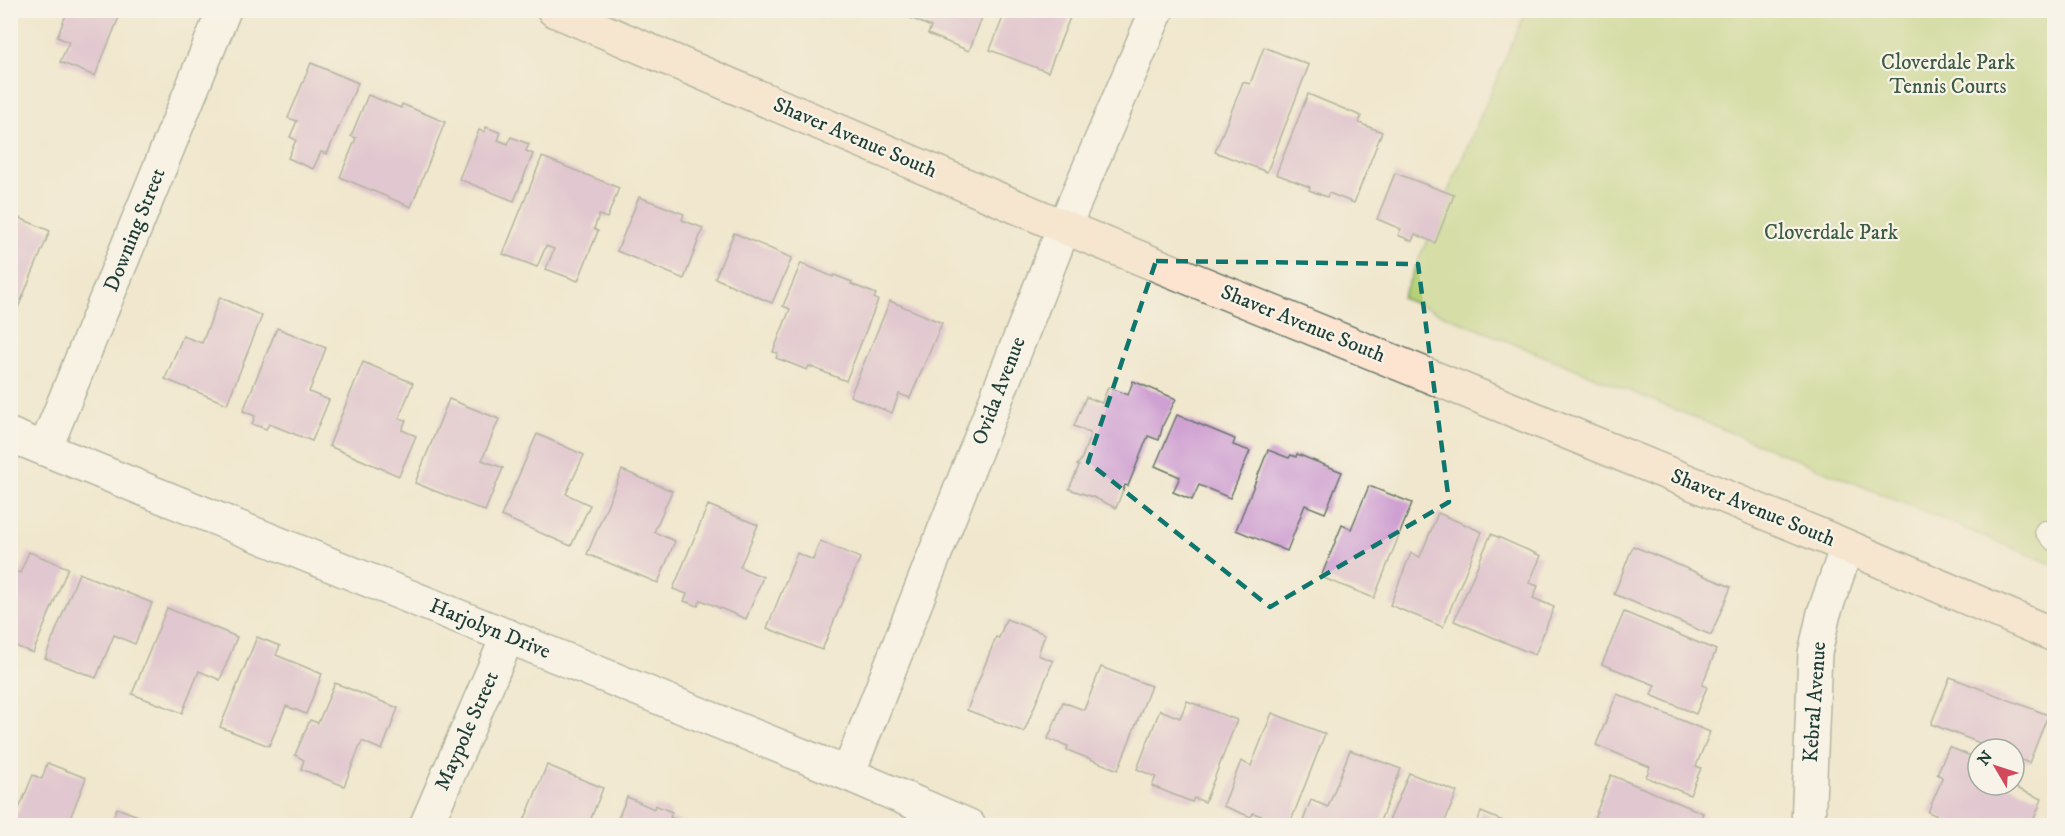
<svg xmlns="http://www.w3.org/2000/svg" width="2065" height="836" viewBox="0 0 2065 836" font-family="'IM FELL DW Pica',serif">
  <rect width="100%" height="100%" fill="#f7f3e8"/>
  <filter id="ink" filterUnits="userSpaceOnUse"><feTurbulence type="fractalNoise" baseFrequency=".0167" numOctaves="2"/><feDisplacementMap in="SourceGraphic" scale="12" xChannelSelector="R" yChannelSelector="G"/><feConvolveMatrix kernelMatrix="1 2 1 2 8 2 1 2 1" color-interpolation-filters="sRGB"/></filter>
  <filter id="wash" filterUnits="userSpaceOnUse"><feTurbulence type="fractalNoise" baseFrequency=".008" numOctaves="4" result="noise"/><feDisplacementMap in="SourceGraphic" scale="24" xChannelSelector="R" yChannelSelector="G"/><feGaussianBlur stdDeviation="1.35" result="paint"/><feColorMatrix in="noise" values="0 0 0 0 0 0 0 0 0 0 0 0 0 0 0 0 0 1.4 0 .05"/><feComposite in="paint" operator="in"/></filter>
  <g filter="url(#wash)">
    <rect width="100%" height="100%" fill="#f0e7ce"/>
    <polygon fill="#b5d178" stroke="#6a8756" stroke-width="1.5" points="1526,11 2054,11 2054,565 1402,298"/>
    <g id="blocks">
      <g fill="#cfa0d2">
        <polygon points="68,10 122,10 95,76 60,62 69,42 57,37"/>
        <polygon points="908,10 985,10 969,51 928,34 931,27 906,16"/>
        <polygon points="1006,10 1073,10 1048,72 990,50"/>
        <polygon points="1264,47 1309,65 1267,172 1215,152 1243,82 1250,84"/>
        <polygon points="311,63 358,83 327,154 321,152 313,169 288,158 296,140 290,137 297,121 288,118"/>
        <polygon points="1308,94 1361,116 1359,123 1382,132 1354,203 1329,193 1327,197 1309,190 1310,187 1276,174"/>
        <polygon points="368,95 401,108 402,104 445,122 411,207 340,177 356,138 351,136"/>
        <polygon points="486,127 501,133 498,140 508,144 511,137 529,144 526,151 533,154 514,201 459,179 479,130 485,132"/>
        <polygon points="542,157 619,188 607,218 599,215 594,229 598,231 578,281 546,269 554,249 546,246 537,267 503,254"/>
        <polygon points="1395,173 1454,195 1435,243 1415,234 1412,241 1398,235 1401,229 1377,219"/>
        <polygon points="639,197 684,214 682,220 703,228 684,279 617,251"/>
        <polygon points="10,214 50,231 15,315 10,313"/>
        <polygon points="734,233 792,258 772,303 715,278"/>
        <polygon points="801,263 833,277 834,275 852,282 851,284 876,294 874,298 878,300 846,381 809,366 807,370 792,364 776,358 778,353 773,352 790,309 783,306"/>
        <polygon points="220,297 262,316 227,404 165,379 183,336 202,343"/>
        <polygon points="890,301 942,323 910,398 899,394 892,413 850,396"/>
        <polygon points="277,328 326,348 309,392 329,400 312,441 269,424 266,429 252,424 255,416 243,411"/>
        <polygon points="363,362 413,383 399,418 406,420 402,430 416,436 399,476 329,446"/>
        <polygon points="1133,381 1176,399 1163,425 1159,440 1148,436 1128,486 1125,485 1116,508 1093,497 1069,489 1079,466 1077,465 1081,460 1090,436 1090,433 1074,426 1086,397 1102,403 1108,387 1128,395"/>
        <polygon points="449,399 499,419 482,460 503,468 485,511 415,483"/>
        <polygon points="1177,415 1235,439 1233,445 1250,451 1230,498 1199,485 1192,500 1173,492 1180,477 1155,466"/>
        <polygon points="537,434 584,455 566,494 590,505 571,546 501,516"/>
        <polygon points="1268,450 1289,458 1291,455 1296,457 1297,454 1342,472 1325,513 1305,505 1287,551 1236,530"/>
        <polygon points="622,470 672,491 654,532 675,541 658,583 587,554"/>
        <polygon points="1369,486 1412,503 1374,598 1321,577 1342,525 1351,529"/>
        <polygon points="708,505 758,525 740,567 763,577 746,619 701,600 698,606 684,601 687,594 673,589"/>
        <polygon points="1438,513 1482,532 1443,627 1390,605 1411,553 1420,557"/>
        <polygon points="1491,534 1541,556 1529,583 1538,586 1533,598 1554,607 1535,655 1454,621"/>
        <polygon points="820,541 860,558 822,650 767,628 797,553 813,560"/>
        <polygon points="1633,546 1731,587 1711,635 1614,594"/>
        <polygon points="29,552 68,568 33,653 10,644 10,569 20,573"/>
        <polygon points="79,573 152,603 135,644 114,635 96,678 45,658"/>
        <polygon points="167,608 237,637 220,680 199,671 182,713 132,694"/>
        <polygon points="1624,612 1716,650 1702,685 1707,687 1696,714 1651,695 1655,685 1602,664"/>
        <polygon points="1006,619 1045,634 1038,655 1053,661 1024,732 967,710 996,637 999,638"/>
        <polygon points="257,637 280,646 276,655 322,674 306,714 286,706 269,746 220,727"/>
        <polygon points="1101,667 1151,686 1118,770 1067,750 1068,746 1048,739 1063,702 1084,710"/>
        <polygon points="1950,677 2048,715 2029,763 2014,757 2014,749 1995,749 1931,724"/>
        <polygon points="335,683 398,708 382,750 362,741 344,786 301,769 304,760 295,755 310,720 318,723"/>
        <polygon points="1617,694 1710,732 1696,766 1701,768 1690,795 1646,777 1650,767 1596,745"/>
        <polygon points="1187,701 1237,720 1205,802 1194,798 1192,802 1152,786 1156,777 1137,769 1160,710 1180,718"/>
        <polygon points="1272,713 1325,734 1289,826 1253,813 1251,817 1223,806 1241,761 1251,766"/>
        <polygon points="1949,747 1978,759 1978,785 2009,785 2042,799 2031,826 1961,826 1928,812 1941,782 1942,777 1937,774"/>
        <polygon points="1350,750 1401,769 1378,826 1301,826 1311,800 1328,807"/>
        <polygon points="47,763 86,778 67,826 10,826 10,814 16,816 33,775 42,779"/>
        <polygon points="547,765 603,788 588,826 522,826"/>
        <polygon points="1409,773 1457,792 1443,826 1387,826"/>
        <polygon points="1611,775 1703,813 1698,826 1591,826"/>
        <polygon points="627,797 654,809 655,805 672,812 670,817 690,826 615,826"/>
        <polygon points="117,808 162,825 162,826 109,826"/>
        <polygon points="1481,812 1513,825 1513,826 1476,826"/>
      </g>
    </g>
  </g>
  <g filter="url(#ink)">
    <use href="#blocks" fill-opacity="0" stroke="#68786a" stroke-width="1.5"/>
    <g fill="none" stroke-linecap="round" stroke-linejoin="round">
      <defs>
        <polyline id="lane" points="2045,531 2054,541"/>
        <g id="street">
          <polyline points="10,435 848,774 969,826"/>
          <polyline points="45,449 224,10"/>
          <polyline points="848,774 1064,227 1157,10"/>
          <polyline points="426,826 508,636"/>
          <polyline points="1808,826 1815,653 1824,613 1847,547"/>
        </g>
        <polyline id="secondary" points="554,10 1064,227 1834,541 2054,635"/>
      </defs>
      <use href="#lane" stroke="#68786a" stroke-width="22"/>
      <use href="#street" stroke="#68786a" stroke-width="36"/>
      <use href="#secondary" stroke="#68786a" stroke-width="36"/>
      <use href="#lane" stroke="#fff" stroke-width="20"/>
      <use href="#street" stroke="#fff" stroke-width="33"/>
      <use href="#secondary" stroke="#fde4d0" stroke-width="33"/>
    </g>
  </g>
  <path d="M0 0H2065V836H0ZM1156 261 1418 264 1449 502 1270 607 1088 462Z" fill="#f0e7ce" fill-opacity=".55" fill-rule="evenodd"/>
  <path fill="none" stroke="#0f766e" stroke-width="4.5" stroke-dasharray="12 8" stroke-linejoin="round" d="M1156 261 1418 264 1449 502 1270 607 1088 462Z"/>
  <g text-anchor="middle" dominant-baseline="central" stroke-width="4.5" stroke-linejoin="round" paint-order="stroke">
    <g font-size="21" fill="#3d5b42" stroke="#f7f3e8">
      <text x="1948" y="63">Cloverdale Park<tspan x="1948" dy="24">Tennis Courts</tspan></text>
      <text x="1831" y="233">Cloverdale Park</text>
    </g>
    <g font-size="21" fill="#1f3d34" stroke="#f7f3e8">
      <text transform="translate(855 138) rotate(23)">Shaver Avenue South</text>
      <text transform="translate(135 230) rotate(-68)">Downing Street</text>
      <text transform="translate(1303 324) rotate(22)">Shaver Avenue South</text>
      <text transform="translate(999 391) rotate(-69)">Ovida Avenue</text>
      <text transform="translate(1753 508) rotate(22)">Shaver Avenue South</text>
      <text transform="translate(490 629) rotate(22)">Harjolyn Drive</text>
      <text transform="translate(1815 702) rotate(-86)">Kebral Avenue</text>
      <text transform="translate(467 731) rotate(-66)">Maypole Street</text>
    </g>
  </g>
  <rect width="2065" height="836" fill="none" stroke="#f7f3e8" stroke-width="36"/>
  <g transform="translate(1996 767) rotate(309)"><circle r="28" fill="#f7f3e8" stroke="#a1aaa0" stroke-width="1.5"/>
  <path d="M0-4.5L10 22L0 15L-10 22Z" fill="#d1495b"/>
  <text y="-9" font-size="16" font-weight="bold" text-anchor="middle" fill="#1f3d34">N</text>
  </g>
</svg>
